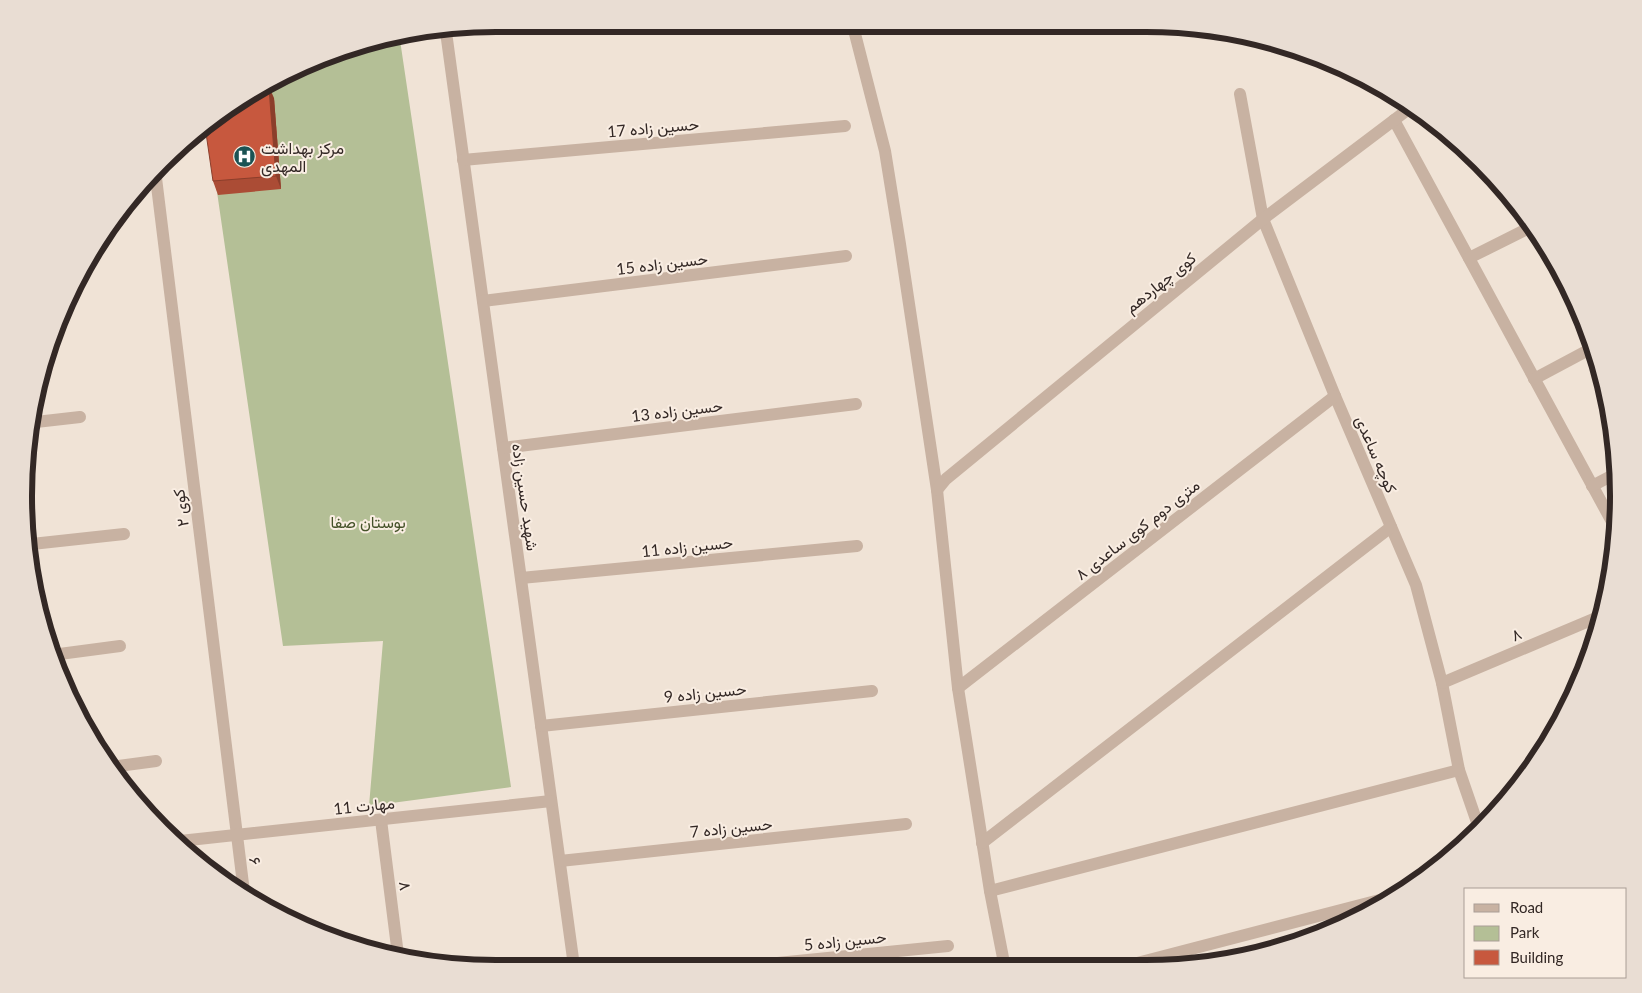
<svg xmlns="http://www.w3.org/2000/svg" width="1642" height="993" viewBox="0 0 1642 993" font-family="Lato,Vazirmatn,sans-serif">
  <rect width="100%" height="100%" fill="#f0e3d6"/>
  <polygon fill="#b4bf96" points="400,40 511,787 369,806 383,641 283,646 207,123 345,49"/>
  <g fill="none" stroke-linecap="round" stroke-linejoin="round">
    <g stroke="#c8b2a2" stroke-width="12">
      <polyline points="853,26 885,151 900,244 937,490 958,688 990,891 1005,968"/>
      <polyline points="446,32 574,966"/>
      <polyline points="1240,94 1263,219 1335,396 1416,585 1442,683 1459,770 1479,828"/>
      <polyline points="1394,120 1617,531"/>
      <polyline points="463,160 845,126"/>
      <polyline points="156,178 244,892"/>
      <polyline points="1469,258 1531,227"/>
      <polyline points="483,301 846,256"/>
      <polyline points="1534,379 1594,347"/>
      <polyline points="36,422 80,417"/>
      <polyline points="503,448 856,404"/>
      <polyline points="1592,486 1615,474"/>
      <polyline points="937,490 946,479 1263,219 1410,108"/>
      <polyline points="32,544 124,534"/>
      <polyline points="521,578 857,546"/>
      <polyline points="52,655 120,646"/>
      <polyline points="1442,683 1603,615"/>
      <polyline points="958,688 1335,396"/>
      <polyline points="541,726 872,691"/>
      <polyline points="111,767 156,761"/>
      <polyline points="381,820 398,955"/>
      <polyline points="180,841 551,801"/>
      <polyline points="982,843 1391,527"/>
      <polyline points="560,861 906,824"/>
      <polyline points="990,891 1459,770"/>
      <polyline points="747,966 948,946"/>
      <polyline points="1118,968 1395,896"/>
    </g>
  </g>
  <polygon fill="#ab4c35" points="274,98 281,189 218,195 213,181"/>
  <polygon fill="#8b3e2b" points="269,89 270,89 274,98 281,189 276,176"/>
  <polygon fill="#c7583e" stroke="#8b3e2b" points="269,89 276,176 213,181 205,126 209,121"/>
  <defs>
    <symbol id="hospital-disc" viewBox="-11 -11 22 22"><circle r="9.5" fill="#1b5354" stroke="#f9ede2"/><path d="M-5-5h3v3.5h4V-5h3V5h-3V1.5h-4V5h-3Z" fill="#fff"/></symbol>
  </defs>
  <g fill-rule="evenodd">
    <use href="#hospital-disc" x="232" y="144" width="25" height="25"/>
  </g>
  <g text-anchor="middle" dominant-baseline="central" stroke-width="4" stroke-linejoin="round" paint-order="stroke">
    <g font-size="16" fill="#332825" stroke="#f9ede2">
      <text transform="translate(653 127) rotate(-5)">حسین زاده 17</text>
      <text transform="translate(662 263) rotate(-7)">حسین زاده 15</text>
      <text transform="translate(1160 282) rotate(-39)">کوی چهاردهم</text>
      <text transform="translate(677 410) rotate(-7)">حسین زاده 13</text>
      <text transform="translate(1377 454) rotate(67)">کوچه ساعدی</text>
      <text transform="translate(526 497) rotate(82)">شهید حسین زاده</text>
      <text transform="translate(180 508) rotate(-97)">کوی ۲</text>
      <text transform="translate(1137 529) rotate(-38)">۸ متری دوم کوی ساعدی</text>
      <text transform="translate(687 546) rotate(-6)">حسین زاده 11</text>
      <text transform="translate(1516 634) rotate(-23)">۸</text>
      <text transform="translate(705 692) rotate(-6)">حسین زاده 9</text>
      <text transform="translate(364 805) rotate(-6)">مهارت 11</text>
      <text transform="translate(731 827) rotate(-6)">حسین زاده 7</text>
      <text transform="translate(256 861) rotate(82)">۶</text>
      <text transform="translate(406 886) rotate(83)">۸</text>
      <text transform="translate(845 940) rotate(-6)">حسین زاده 5</text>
    </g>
    <g font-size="16" fill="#332825" stroke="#f9ede2" text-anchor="start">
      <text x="261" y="147">مرکز بهداشت<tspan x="261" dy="18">المهدی</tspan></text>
    </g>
    <g font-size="16" fill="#445128" stroke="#f9ede2">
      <text x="368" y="521">بوستان صفا</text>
    </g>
  </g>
  <path d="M0 0H1642V993H0ZM496 32H1146A464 464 0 0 1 1610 496V496A464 464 0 0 1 1146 960H496A464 464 0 0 1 32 496V496A464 464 0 0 1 496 32Z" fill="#e9ddd3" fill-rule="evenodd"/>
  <path fill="none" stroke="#332825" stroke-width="6" d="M496 32H1146A464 464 0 0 1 1610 496V496A464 464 0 0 1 1146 960H496A464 464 0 0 1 32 496V496A464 464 0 0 1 496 32Z"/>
  <rect x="1464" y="888" width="162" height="90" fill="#f9ede2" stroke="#aa9e96"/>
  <rect x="1474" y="904" width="25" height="8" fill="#c8b2a2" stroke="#aa9e96"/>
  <text x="1510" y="913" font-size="15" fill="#332825">Road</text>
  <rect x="1474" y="926" width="25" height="15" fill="#b4bf96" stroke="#aa9e96"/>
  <text x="1510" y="938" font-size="15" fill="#332825">Park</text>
  <rect x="1474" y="950" width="25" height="15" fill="#c7583e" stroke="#aa9e96"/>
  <text x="1510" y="963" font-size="15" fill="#332825">Building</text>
</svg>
